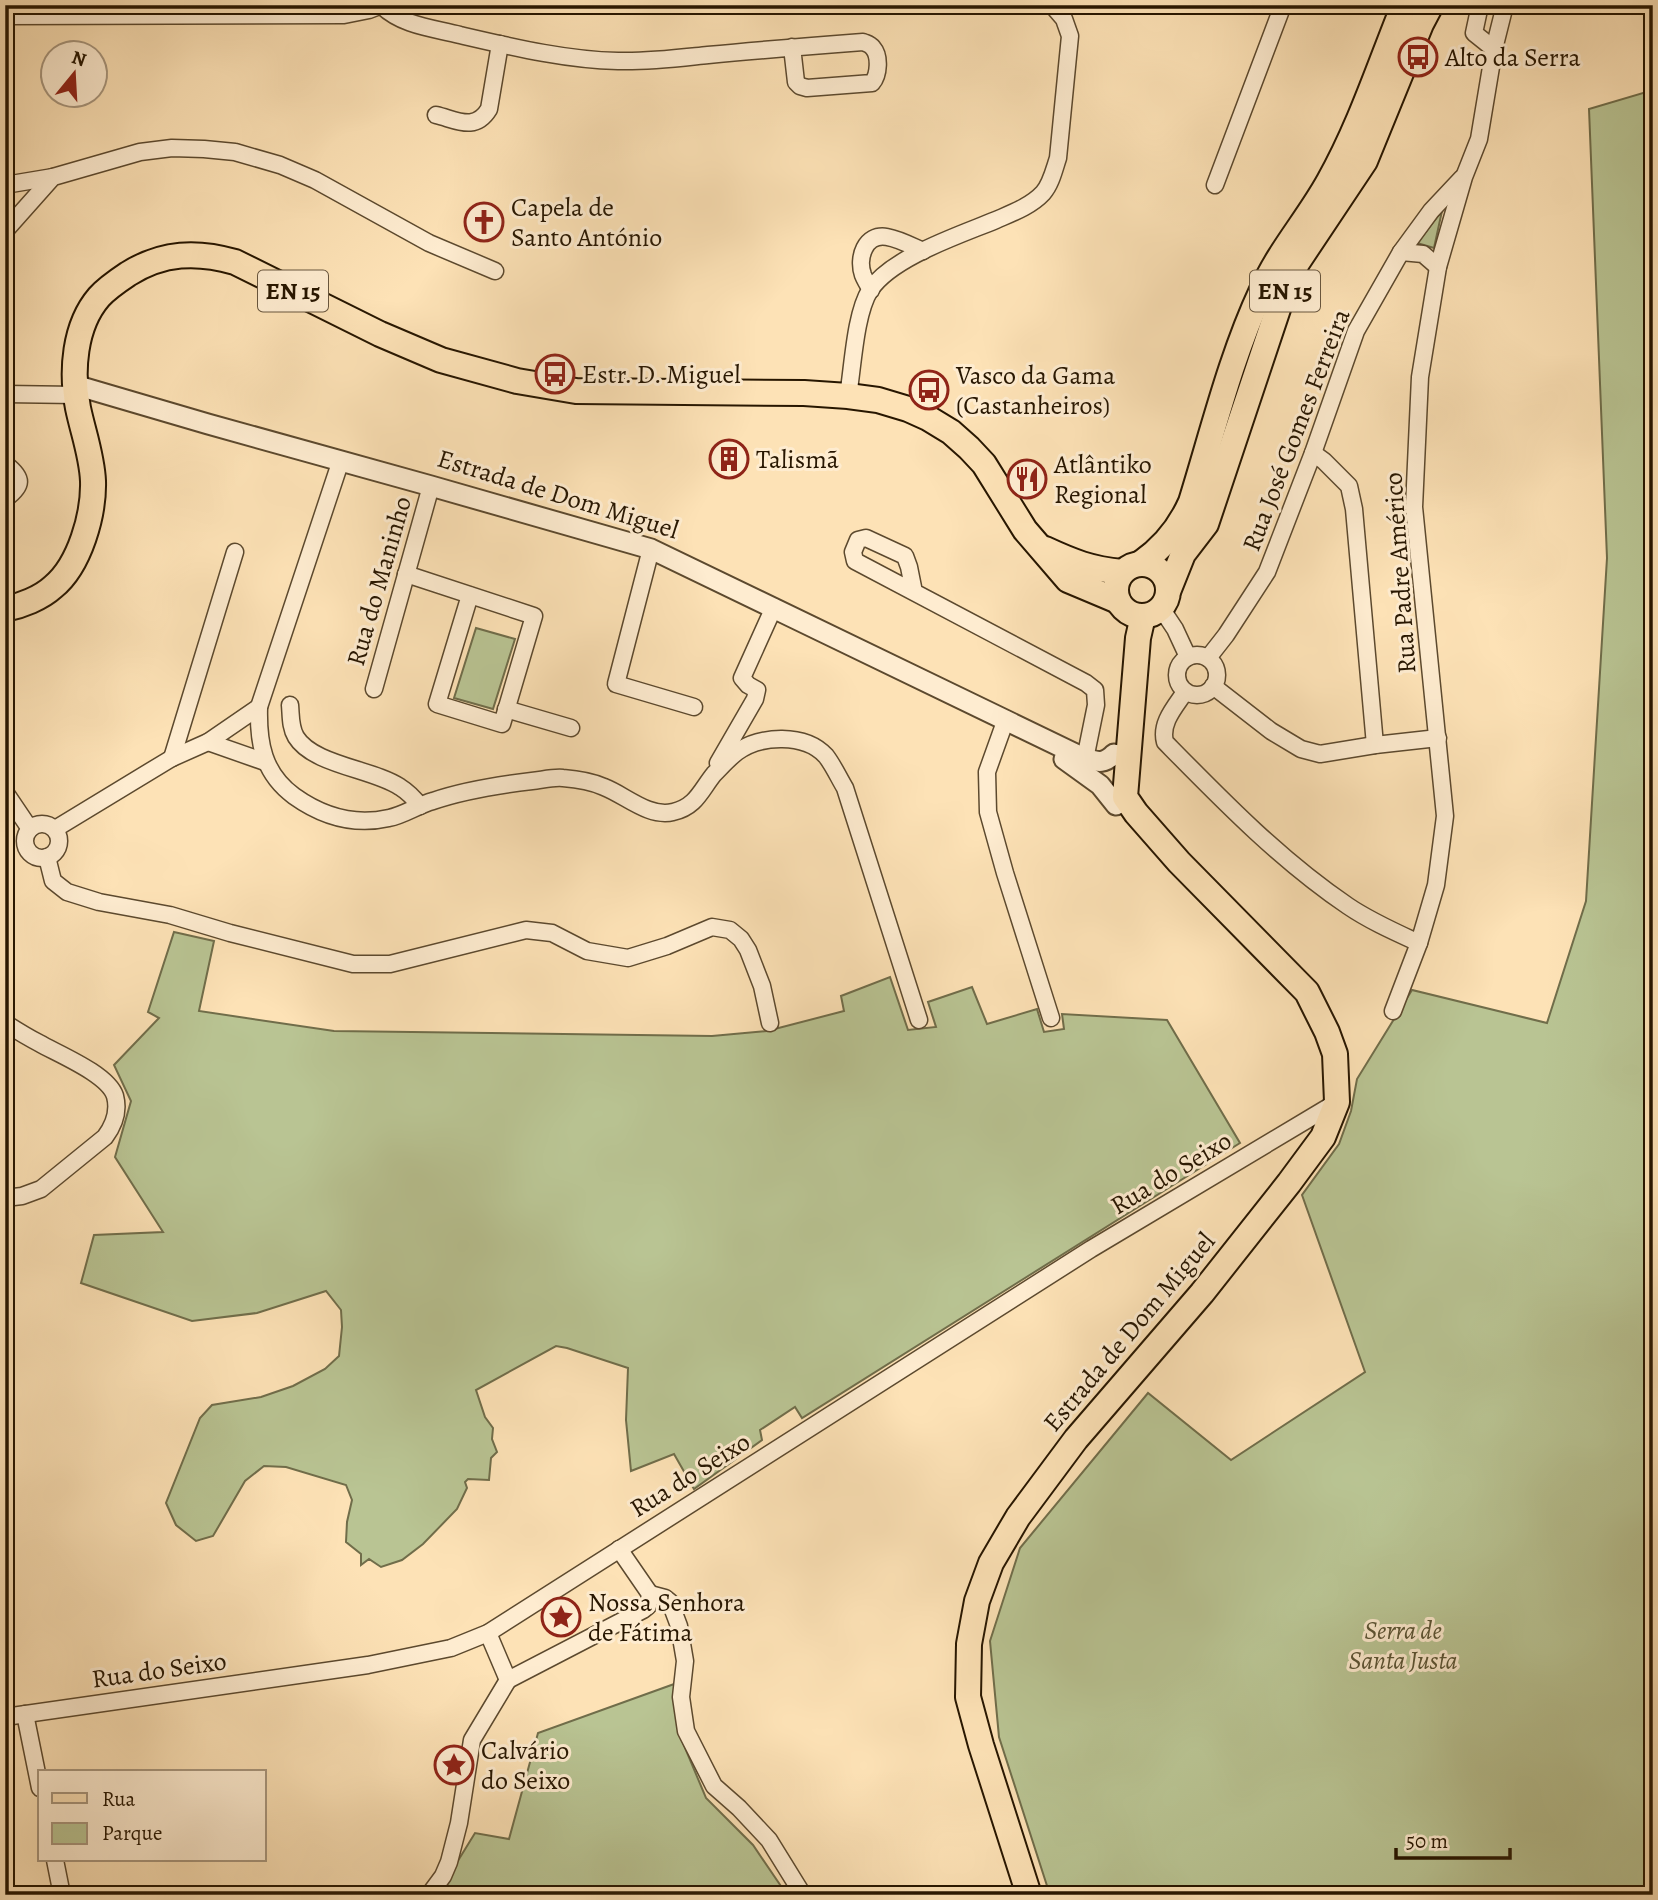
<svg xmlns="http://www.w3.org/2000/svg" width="1658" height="1900" viewBox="0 0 1658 1900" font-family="Alegreya,serif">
  <rect width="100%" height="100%" fill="#fde2b6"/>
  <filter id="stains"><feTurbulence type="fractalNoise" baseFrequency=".00286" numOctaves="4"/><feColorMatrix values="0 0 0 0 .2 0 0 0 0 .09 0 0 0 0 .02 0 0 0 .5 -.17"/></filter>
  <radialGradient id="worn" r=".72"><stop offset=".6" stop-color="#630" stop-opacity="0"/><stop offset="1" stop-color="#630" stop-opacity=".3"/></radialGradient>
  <g fill="#b9c493" stroke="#706d4a" stroke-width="2">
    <polygon points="1653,90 1653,1895 1050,1895 999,1737 990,1641 1020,1548 1148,1393 1231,1460 1365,1372 1302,1195 1339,1144 1351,1111 1357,1079 1412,990 1547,1023 1586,901 1607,558 1589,109"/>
    <polygon points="1442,211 1434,248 1417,243"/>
    <polygon points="476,628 515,639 493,709 454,698"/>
    <polygon points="174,932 214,941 199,1011 334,1031 712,1036 767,1031 844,1011 841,996 890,977 908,1030 936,1027 928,1002 972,987 987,1024 1037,1009 1044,1032 1064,1029 1062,1014 1167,1020 1240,1143 802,1418 795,1407 760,1430 762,1440 694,1489 674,1454 631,1471 626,1420 628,1368 567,1348 556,1346 476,1390 485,1417 493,1428 492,1439 497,1452 491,1458 489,1480 468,1479 465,1482 467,1488 457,1509 423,1544 402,1560 381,1567 369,1559 361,1565 361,1554 346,1542 347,1522 352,1500 346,1485 286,1467 264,1466 245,1481 213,1536 196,1541 176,1525 166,1503 200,1418 212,1405 261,1397 293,1386 325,1369 339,1356 342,1327 341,1310 326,1291 257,1313 192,1321 81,1283 94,1235 163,1232 115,1157 131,1101 114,1065 159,1018 148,1012"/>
    <polygon points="677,1683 678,1731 706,1798 753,1845 787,1895 456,1895 440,1890 475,1833 509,1839 538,1733"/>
  </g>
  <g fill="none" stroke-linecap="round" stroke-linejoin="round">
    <defs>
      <g id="minor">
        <polyline points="1480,5 1474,33 1494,49"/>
        <path d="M382 6C403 26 433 28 460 35 512 47 565 60 618 61 648 62 679 58 708 55 760 50 811 46 863 42 868 44 870 44 873 48 880 56 879 75 872 83L807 88 800 86 796 82 792 47"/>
        <polyline points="5,16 344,15 369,10 382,5"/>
        <path d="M436 115C457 120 475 132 489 109L500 44"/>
        <polyline points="5,185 53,177"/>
        <polyline points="1215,185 1283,5"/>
        <polyline points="5,231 53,177 140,152 172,148 204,149 235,152 280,165 315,180 429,243 495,271"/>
        <polyline points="1401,252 1423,254 1438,267"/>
        <path d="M871 290C868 285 865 280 863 275 857 258 865 233 887 237 899 239 912 246 923 251"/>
        <polyline points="5,394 76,395"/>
        <path d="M848 396C853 366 855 314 870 290 892 257 960 235 996 220 1012 213 1031 206 1043 193 1051 184 1054 170 1058 158L1070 36 1064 19 1052 5"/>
        <polyline points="1313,453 1324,461 1349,486 1354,509 1375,745"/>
        <path d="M341 460 259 707C258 743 263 773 294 796 322 816 354 826 389 818 404 815 418 805 433 801 465 790 498 785 532 781 542 780 553 777 563 778 576 779 593 782 604 787 625 795 649 818 673 812 696 807 701 790 714 774 721 767 729 758 737 752 760 735 805 733 826 756 833 765 839 778 845 788L919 1020"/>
        <path d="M5 464C24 478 23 486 5 499"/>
        <polyline points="651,549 616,684 694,707"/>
        <polyline points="406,574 534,616 502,724 437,704 470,595"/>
        <polyline points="914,592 909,567 905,556 866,538 858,540 853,552 855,561 1086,683 1095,690 1096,705 1083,769"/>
        <polyline points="1161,608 1175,629 1188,657"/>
        <circle cx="1197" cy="675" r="20"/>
        <polyline points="1208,658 1226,635 1267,572 1313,453 1356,331 1401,252 1431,211 1462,178"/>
        <polyline points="1213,686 1271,731 1301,749 1320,754 1375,745 1438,738"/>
        <polyline points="374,689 431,486"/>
        <path d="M1185 692C1175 707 1160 723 1165 742 1222 800 1280 860 1348 906 1370 921 1395 932 1419 943"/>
        <path d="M290 705C291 715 290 727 296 737 313 765 373 769 400 787 408 792 414 798 420 806"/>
        <polyline points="506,709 571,728"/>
        <polyline points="1006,719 987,772 988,812 1005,873 1051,1018"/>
        <polyline points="208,742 265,762"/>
        <polyline points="172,758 235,552"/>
        <polyline points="718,763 755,699 757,690 748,685 742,678 774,607"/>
        <polyline points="5,792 30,829"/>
        <circle cx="42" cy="841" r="17"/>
        <polyline points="55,829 172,758 208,742 259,707"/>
        <polyline points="47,857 53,881 67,892 99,902 170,915 230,933 353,964 390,964 526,930 552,933 587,951 628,958 667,946 712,927 730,930 741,939 748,950 762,986 770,1023"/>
        <polyline points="1393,1011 1419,943 1436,885 1445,816 1414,507 1420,377 1438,267 1464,177 1479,139 1494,49 1505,5"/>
        <path d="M5 1023C16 1030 27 1037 39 1043 58 1054 108 1074 115 1096 119 1111 114 1125 105 1137L41 1189 22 1196 5 1198"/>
        <polyline points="650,1594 665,1598 670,1602 679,1626 685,1661 681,1697 686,1731 714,1786 739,1808 769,1840 803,1895"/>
        <polyline points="488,1633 508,1680 643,1610 648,1606 650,1594 619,1549"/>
        <polyline points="25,1714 40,1788"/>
        <polyline points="5,1717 368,1665 451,1648 488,1633 1091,1249 1337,1102"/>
        <polyline points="55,1860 62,1895"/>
        <polyline points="429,1895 443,1876 449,1862 459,1823 472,1740 508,1680"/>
      </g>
      <g id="tertiary">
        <path d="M75 385 208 424 431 486 651 549 1086 759C1098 762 1104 764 1114 754"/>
        <polyline points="1064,759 1100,785 1116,805"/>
      </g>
      <g id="primary">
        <path d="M1045 549C1073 562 1091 569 1122 572"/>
        <path d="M1141 563C1164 547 1180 527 1191 502 1213 431 1231 356 1262 290 1279 251 1308 219 1329 181 1360 126 1380 64 1404 5"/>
        <circle cx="1142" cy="590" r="26"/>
        <polyline points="1169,589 1183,554 1206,524 1279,306 1297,263 1365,161 1421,24 1431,5"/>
        <path d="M5 609C21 606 41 598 53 587 80 565 94 514 93 481 92 456 83 432 78 408 71 372 74 326 99 297 107 288 119 280 128 274 163 252 197 251 235 262L380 334 441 360 517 381 576 391 804 393 848 396 878 400 908 409 928 418 951 432 969 448 984 464 1025 530 1068 580 1118 601"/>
        <polyline points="1029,1895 981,1745 968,1697 969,1644 977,1601 991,1563 1018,1517 1076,1439 1202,1293 1289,1183 1323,1137 1337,1102 1335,1054 1327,1032 1307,992 1179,862 1136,813 1125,797 1138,638 1143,616"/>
      </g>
    </defs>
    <use href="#minor" stroke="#5c492e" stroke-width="19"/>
    <use href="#tertiary" stroke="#5c492e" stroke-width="23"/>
    <use href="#primary" stroke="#271600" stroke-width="28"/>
    <use href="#minor" stroke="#feecd0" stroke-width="16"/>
    <use href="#tertiary" stroke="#feecd0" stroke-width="19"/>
    <use href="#primary" stroke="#fde2b6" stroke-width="24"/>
  </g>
  <defs>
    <symbol id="bus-ring" viewBox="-11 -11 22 22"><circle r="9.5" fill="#feecd0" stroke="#8f2418" stroke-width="1.5"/><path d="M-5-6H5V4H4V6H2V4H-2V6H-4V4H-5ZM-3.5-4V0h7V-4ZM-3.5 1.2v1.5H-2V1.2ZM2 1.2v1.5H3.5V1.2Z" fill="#8f2418"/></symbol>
    <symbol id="church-ring" viewBox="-11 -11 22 22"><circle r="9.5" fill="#feecd0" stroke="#8f2418" stroke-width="1.5"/><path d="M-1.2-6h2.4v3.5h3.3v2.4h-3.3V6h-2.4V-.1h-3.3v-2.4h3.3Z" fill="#8f2418"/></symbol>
    <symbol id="building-ring" viewBox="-11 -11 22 22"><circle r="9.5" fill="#feecd0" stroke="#8f2418" stroke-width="1.5"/><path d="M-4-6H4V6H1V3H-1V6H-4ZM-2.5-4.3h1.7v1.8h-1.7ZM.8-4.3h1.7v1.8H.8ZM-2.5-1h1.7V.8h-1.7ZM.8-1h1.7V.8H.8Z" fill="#8f2418"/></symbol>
    <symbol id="restaurant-ring" viewBox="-11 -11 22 22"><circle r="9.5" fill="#feecd0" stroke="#8f2418" stroke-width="1.5"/><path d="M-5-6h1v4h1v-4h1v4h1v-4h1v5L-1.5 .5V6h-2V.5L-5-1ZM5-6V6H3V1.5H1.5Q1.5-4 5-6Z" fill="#8f2418"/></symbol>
    <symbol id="sight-ring" viewBox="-11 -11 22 22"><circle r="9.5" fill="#feecd0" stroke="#8f2418" stroke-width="1.5"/><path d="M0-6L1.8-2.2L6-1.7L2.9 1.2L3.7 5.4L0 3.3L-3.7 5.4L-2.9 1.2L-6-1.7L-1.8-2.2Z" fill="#8f2418"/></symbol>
  </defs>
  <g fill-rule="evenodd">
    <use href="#bus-ring" x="1396" y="35" width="44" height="44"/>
    <use href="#church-ring" x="462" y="200" width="44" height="44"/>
    <use href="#bus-ring" x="533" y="352" width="44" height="44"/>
    <use href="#bus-ring" x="907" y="368" width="44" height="44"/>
    <use href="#building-ring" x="707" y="437" width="44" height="44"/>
    <use href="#restaurant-ring" x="1005" y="457" width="44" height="44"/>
    <use href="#sight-ring" x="539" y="1595" width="44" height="44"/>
    <use href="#sight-ring" x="432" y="1743" width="44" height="44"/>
  </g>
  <g text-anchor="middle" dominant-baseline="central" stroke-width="6" stroke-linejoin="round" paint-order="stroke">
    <g fill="#feecd0" stroke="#68563e" stroke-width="2">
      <rect x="258" y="270.5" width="70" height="41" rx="5"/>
      <rect x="1250" y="270.5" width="70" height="41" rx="5"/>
    </g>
    <g font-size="24" font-weight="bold" fill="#271600">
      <text x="293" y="291">EN 15</text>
      <text x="1285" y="291">EN 15</text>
    </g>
    <g font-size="26" fill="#271600" stroke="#feecd0" text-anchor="start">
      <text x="1445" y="57">Alto da Serra</text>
      <text x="511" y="207">Capela de<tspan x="511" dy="30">Santo António</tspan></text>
      <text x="582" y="374">Estr. D. Miguel</text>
      <text x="956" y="375">Vasco da Gama<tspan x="956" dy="30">(Castanheiros)</tspan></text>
      <text x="756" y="459">Talismã</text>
      <text x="1054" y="464">Atlântiko<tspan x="1054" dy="30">Regional</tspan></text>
      <text x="588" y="1602">Nossa Senhora<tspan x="588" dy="30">de Fátima</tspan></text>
      <text x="481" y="1750">Calvário<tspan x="481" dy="30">do Seixo</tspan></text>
    </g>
    <g font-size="26" fill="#271600" stroke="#feecd0">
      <text transform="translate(1296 430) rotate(-69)">Rua José Gomes Ferreira</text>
      <text transform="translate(558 494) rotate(17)">Estrada de Dom Miguel</text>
      <text transform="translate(1400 573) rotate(-94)">Rua Padre Américo</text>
      <text transform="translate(379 581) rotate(-74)">Rua do Maninho</text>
      <text transform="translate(1171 1173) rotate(-31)">Rua do Seixo</text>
      <text transform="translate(1129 1332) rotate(-50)">Estrada de Dom Miguel</text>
      <text transform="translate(690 1475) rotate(-32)">Rua do Seixo</text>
      <text transform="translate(159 1670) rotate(-8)">Rua do Seixo</text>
    </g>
    <g font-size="26" font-style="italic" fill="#5a5333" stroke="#feecd0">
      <text x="1403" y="1630">Serra de<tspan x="1403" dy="30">Santa Justa</tspan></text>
    </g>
  </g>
  <rect width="1658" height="1900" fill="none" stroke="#fde2b6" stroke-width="28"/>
  <rect x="7" y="7" width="1644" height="1886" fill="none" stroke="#271600" stroke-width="3.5"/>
  <rect x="14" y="14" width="1630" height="1872" fill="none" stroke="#271600" stroke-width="2"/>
  <rect x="38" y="1770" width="228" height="91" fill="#feecd0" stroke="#a8967d" stroke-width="2"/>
  <rect x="52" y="1793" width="35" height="10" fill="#fde2b6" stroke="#a8967d" stroke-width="2"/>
  <text x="102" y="1806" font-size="21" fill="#271600">Rua</text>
  <rect x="52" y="1823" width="35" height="21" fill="#b9c493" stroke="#a8967d" stroke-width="2"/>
  <text x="102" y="1840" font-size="21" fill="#271600">Parque</text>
  <g transform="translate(74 74) rotate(18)"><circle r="33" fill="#feecd0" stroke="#a8967d" stroke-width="2"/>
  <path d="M0-5L12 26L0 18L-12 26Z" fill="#8f2418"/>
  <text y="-10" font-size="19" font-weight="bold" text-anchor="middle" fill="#271600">N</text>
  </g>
  <path d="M1396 1848v10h114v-10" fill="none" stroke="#271600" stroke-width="3.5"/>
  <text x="1406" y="1848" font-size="21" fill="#271600" stroke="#feecd0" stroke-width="5" paint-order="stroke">50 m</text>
  <rect width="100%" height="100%" filter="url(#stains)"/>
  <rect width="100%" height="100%" fill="url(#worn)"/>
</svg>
